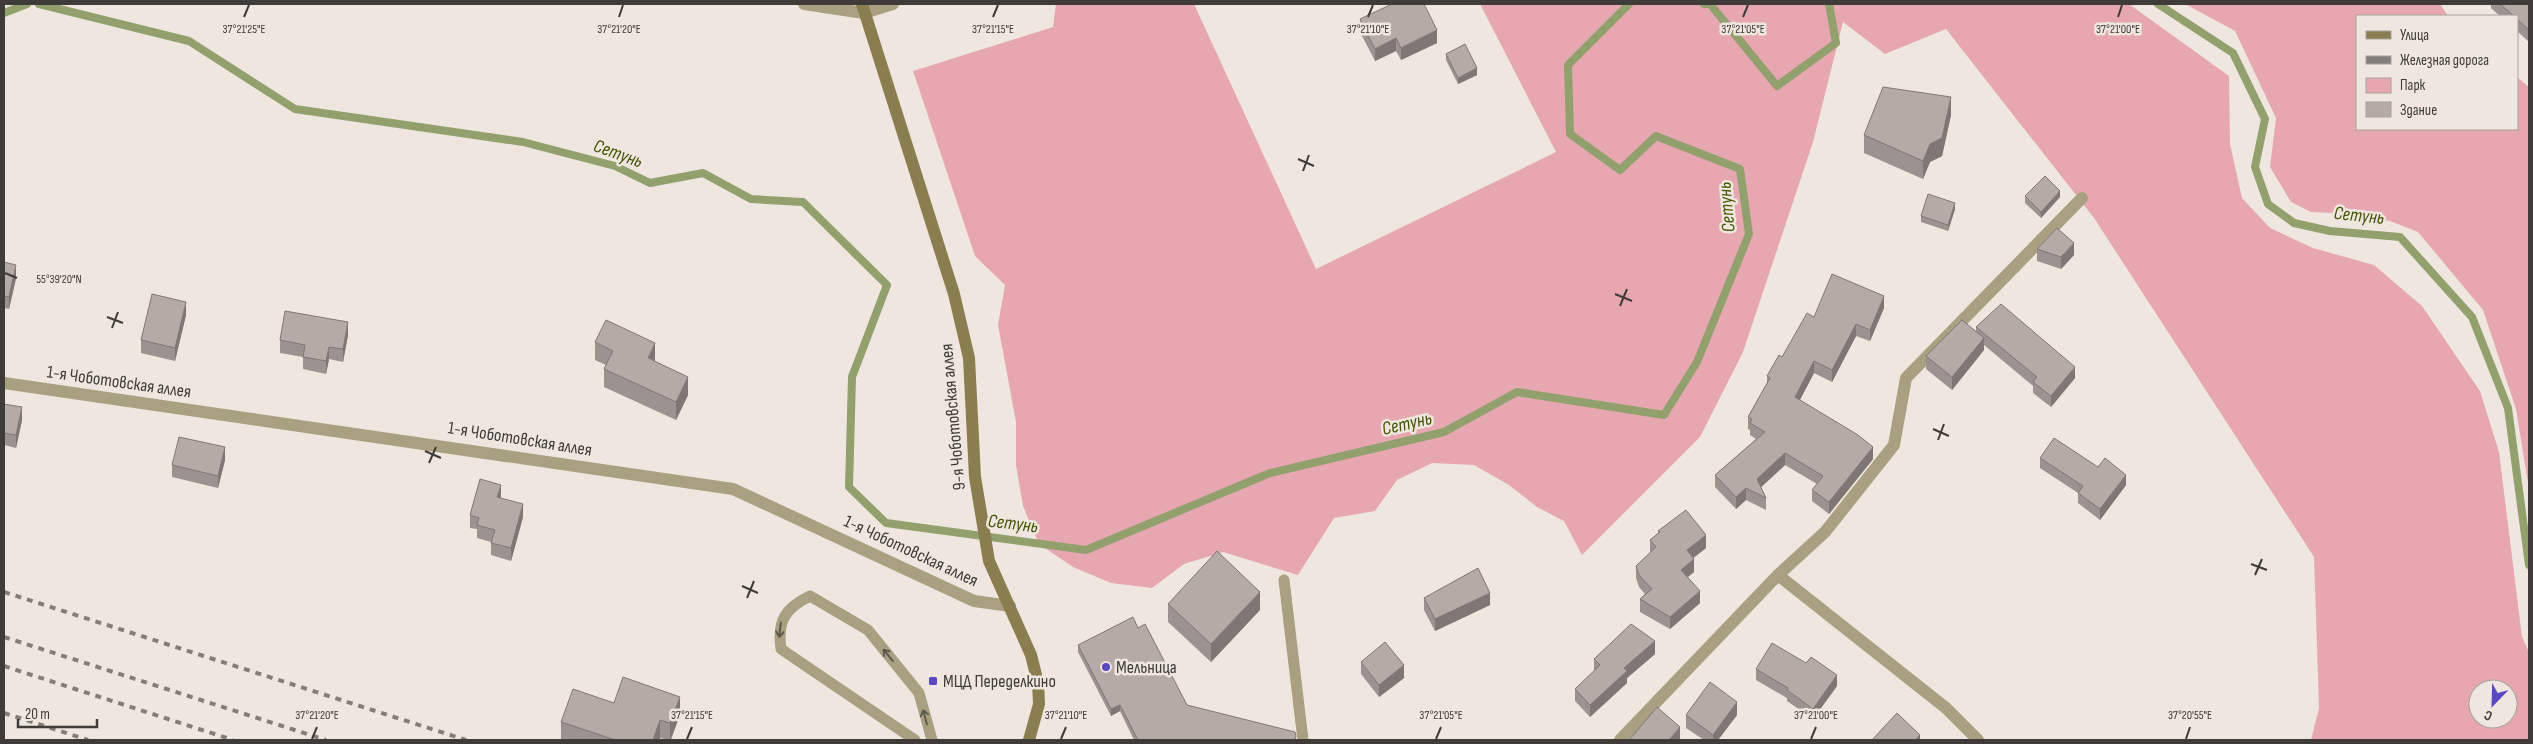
<svg xmlns="http://www.w3.org/2000/svg" width="2533" height="744" viewBox="0 0 2533 744" font-family="'Sofia Sans Condensed',sans-serif">
  <rect width="100%" height="100%" fill="#efe7df"/>
  <g fill="#e7a7b1" fill-rule="evenodd">
    <path d="M1056 4H1194L1316 269 1556 152 1480 4H2129L2229 76 2230 144 2242 198 2270 228 2313 248 2374 265 2422 306 2480 391 2499 452 2522 637 2529 652V740H2311L2319 708 2314 557 2094 218 1946 29 1885 54 1843 22 1813 142 1743 352 1700 437 1582 555 1564 521 1537 507 1509 485 1474 465 1432 463 1397 480 1375 511 1334 518 1298 575 1223 552 1184 564 1152 588 1111 583 1073 567 1039 544 1023 506 1016 465V422L998 325 1005 285 975 256 913 71 1053 27ZM2478 689H2508V719H2478Z"/>
    <polygon points="2185,4 2440,4 2448,16 2357,16 2357,129 2517,129 2517,77 2529,87 2529,489 2516,409 2483,310 2418,232 2390,221 2350,214 2311,212 2291,202 2270,167 2276,118 2235,31"/>
  </g>
  <g fill="none" stroke-linecap="round" stroke-linejoin="round">
    <g stroke="#91a06d" stroke-width="8">
      <polyline points="39,4 189,41 295,109 523,142 615,166 650,183 703,173 751,199 803,202 887,285 852,377 849,487 886,523 1086,550 1270,473 1444,432 1517,392 1664,415 1697,362 1749,234 1740,169 1656,136 1620,170 1570,134 1568,65 1629,4"/>
      <polyline points="1704,4 1710,4 1777,86 1836,43 1829,4"/>
      <polyline points="2158,4 2233,53 2265,119 2255,167 2268,204 2294,223 2330,231 2400,237 2472,317 2508,408 2529,565"/>
      <polyline points="4,13 27,4"/>
    </g>
    <g stroke="#a9a081" stroke-width="11">
      <polyline points="1284,580 1303,740"/>
      <path d="M915 740 781 649C777 621 785 608 810 596L868 630 919 693 932 740"/>
    </g>
    <g stroke="#a9a081" stroke-width="12">
      <polyline points="804,4 864,13 893,4"/>
      <polyline points="4,383 733,489 974,601 1010,606"/>
      <polyline points="1778,575 1946,708 1978,740"/>
      <polyline points="1620,740 1778,575 1825,532 1894,445 1906,378 2082,198"/>
    </g>
    <polyline stroke="#8a7d4f" stroke-width="12" points="862,4 954,294 969,358 975,477 989,561 1031,655 1038,683 1039,704 1029,740"/>
    <g stroke="#837e79" stroke-width="4" stroke-dasharray="6 6" stroke-linecap="butt">
      <polyline points="4,592 466,740"/>
      <polyline points="4,637 326,740"/>
      <polyline points="4,666 233,740"/>
      <polyline points="4,713 88,740"/>
    </g>
  </g>
  <g fill="#9c928f">
    <polygon points="2491,4 2529,4 2528,41 2517,31 2517,16 2500,16 2491,8"/>
    <polygon points="1360,19 1437,43 1401,60 1396,51 1375,61 1360,32"/>
    <polygon points="1446,54 1477,75 1458,84 1446,60"/>
    <polygon points="1951,115 1942,156 1930,162 1923,179 1864,153 1864,135"/>
    <polygon points="2025,196 2060,197 2041,218 2025,203"/>
    <polygon points="1955,209 1948,231 1921,222 1921,216"/>
    <polygon points="2037,249 2074,255 2061,269 2037,261"/>
    <polygon points="4,262 16,278 9,309 4,308"/>
    <polygon points="1884,308 1870,341 1856,336 1832,382 1814,373 1800,400 1873,459 1829,514 1812,501 1812,490 1817,484 1785,465 1761,487 1766,498 1766,510 1746,500 1736,509 1715,487 1715,475 1756,439 1750,435 1750,430 1748,429 1748,417 1767,383 1767,376 1814,317"/>
    <polygon points="186,315 175,361 141,353 141,340"/>
    <polygon points="1976,327 2075,378 2051,407 2033,393 2033,386 1984,345 1984,350 1952,390 1926,369 1926,356 1976,332"/>
    <polygon points="348,335 343,362 329,359 326,374 303,369 303,357 280,353 280,340"/>
    <polygon points="595,342 654,361 688,395 676,420 604,387 604,369 606,365 595,360"/>
    <polygon points="4,404 22,420 16,448 4,445"/>
    <polygon points="2040,458 2126,485 2100,520 2078,503 2078,493 2040,468"/>
    <polygon points="225,460 218,488 172,477 172,465"/>
    <polygon points="500,498 523,517 511,561 491,555 491,542 477,538 477,529 470,528 470,515"/>
    <polygon points="1658,531 1706,548 1693,558 1694,572 1688,577 1700,603 1670,629 1640,612 1640,599 1645,594 1639,587 1636,578 1636,566 1650,553 1650,540 1658,533"/>
    <polygon points="1424,598 1490,605 1435,631 1424,610"/>
    <polygon points="1168,604 1260,610 1211,662 1168,622"/>
    <polygon points="1138,628 1187,705 1296,740 1134,740 1120,711 1111,716 1078,652 1078,645"/>
    <polygon points="1655,654 1627,678 1627,683 1590,717 1575,701 1575,689 1594,671 1594,659"/>
    <polygon points="1361,662 1404,678 1379,697 1361,674"/>
    <polygon points="1756,669 1837,686 1813,719 1787,701 1787,698 1756,680"/>
    <polygon points="614,703 680,715 671,740 668,740 660,738 660,740 561,740 561,722"/>
    <polygon points="1686,715 1737,715 1718,740 1704,740 1686,728"/>
  </g>
  <g fill="#7f7774">
    <polygon points="2529,27 2529,39 2528,41 2528,29"/>
    <polygon points="1437,30 1437,43 1401,60 1401,48"/>
    <polygon points="1396,38 1396,51 1375,61 1375,49"/>
    <polygon points="1477,68 1477,75 1458,84 1458,78"/>
    <polygon points="1951,97 1951,115 1942,156 1930,162 1923,179 1923,161"/>
    <polygon points="2060,191 2060,197 2041,218 2041,212"/>
    <polygon points="1955,203 1955,209 1948,231 1948,225"/>
    <polygon points="2074,243 2074,255 2061,269 2061,257"/>
    <polygon points="16,265 16,278 9,309 9,297"/>
    <polygon points="1884,296 1884,308 1870,341 1870,330"/>
    <polygon points="186,302 186,315 175,361 175,348"/>
    <polygon points="348,322 348,335 343,362 343,349"/>
    <polygon points="1856,324 1856,336 1832,382 1832,370"/>
    <polygon points="1984,338 1984,350 1952,390 1952,377"/>
    <polygon points="655,343 655,361 648,358"/>
    <polygon points="329,347 329,359 326,374 326,361"/>
    <polygon points="1814,361 1814,373 1795,409 1795,397"/>
    <polygon points="2075,367 2075,378 2051,407 2051,396"/>
    <polygon points="688,377 688,395 676,420 676,402"/>
    <polygon points="22,407 22,420 16,448 16,435"/>
    <polygon points="225,447 225,460 218,488 218,476"/>
    <polygon points="1873,447 1873,459 1829,514 1829,502"/>
    <polygon points="1785,453 1785,465 1757,491 1757,479"/>
    <polygon points="2126,475 2126,485 2100,520 2100,509"/>
    <polygon points="501,485 501,498 497,497"/>
    <polygon points="1746,488 1746,500 1736,509 1736,497"/>
    <polygon points="523,504 523,517 511,561 511,548"/>
    <polygon points="1706,535 1706,548 1687,563 1687,550"/>
    <polygon points="1694,559 1694,572 1681,582 1681,570"/>
    <polygon points="1700,591 1700,603 1670,629 1670,617"/>
    <polygon points="1260,592 1260,610 1211,662 1211,644"/>
    <polygon points="1490,593 1490,605 1435,631 1435,619"/>
    <polygon points="1655,641 1655,654 1627,678 1627,683 1590,717 1590,705 1624,668"/>
    <polygon points="1404,665 1404,678 1379,697 1379,685"/>
    <polygon points="1837,675 1837,686 1813,719 1813,709"/>
    <polygon points="680,697 680,715 670,740 670,723"/>
    <polygon points="1737,702 1737,715 1718,740 1713,740 1713,735"/>
    <polygon points="1120,705 1120,711 1111,716 1111,709"/>
    <polygon points="660,720 660,740 653,740"/>
    <polygon points="1680,727 1680,740 1669,740"/>
    <polygon points="1920,735 1920,740 1915,740"/>
  </g>
  <g fill="#b5aaa6" stroke="#7f7774">
    <polygon points="1392,4 1424,4 1437,30 1401,48 1396,38 1375,49 1360,19"/>
    <polygon points="2500,4 2529,4 2529,27 2528,29 2517,19 2517,16 2514,16"/>
    <polygon points="1465,44 1477,68 1458,78 1446,54"/>
    <polygon points="1883,87 1951,97 1942,138 1930,144 1923,161 1864,135"/>
    <polygon points="2045,176 2060,191 2041,212 2025,196"/>
    <polygon points="1928,194 1955,203 1948,225 1921,216"/>
    <polygon points="2057,228 2074,243 2061,257 2037,249"/>
    <polygon points="4,262 16,265 9,297 4,296"/>
    <polygon points="1832,274 1884,296 1870,330 1856,324 1832,370 1814,361 1795,397 1858,435 1873,447 1829,502 1812,490 1823,476 1785,453 1757,479 1766,498 1746,488 1736,497 1715,475 1765,432 1750,423 1752,419 1748,417 1770,378 1767,376 1779,355 1782,357 1807,313 1814,317"/>
    <polygon points="152,294 186,302 175,348 141,340"/>
    <polygon points="2001,304 2075,367 2051,396 2033,382 2037,377 1976,327"/>
    <polygon points="285,311 348,322 343,349 329,347 326,361 303,357 305,345 280,340"/>
    <polygon points="606,320 655,343 648,358 688,377 676,402 604,369 613,351 595,342"/>
    <polygon points="1962,320 1984,338 1952,377 1926,356"/>
    <polygon points="4,404 22,407 16,435 4,433"/>
    <polygon points="179,437 225,447 218,476 172,465"/>
    <polygon points="2054,438 2098,467 2105,458 2126,475 2100,509 2078,493 2083,486 2040,458"/>
    <polygon points="480,479 501,485 497,497 523,504 511,548 491,543 495,530 477,525 479,518 470,515"/>
    <polygon points="1686,510 1706,535 1687,550 1694,559 1681,570 1700,591 1670,617 1640,599 1652,589 1639,575 1636,566 1656,547 1650,540 1660,532 1658,531"/>
    <polygon points="1217,551 1260,592 1211,644 1168,604"/>
    <polygon points="1478,568 1490,593 1435,619 1424,598"/>
    <polygon points="1133,617 1138,628 1145,624 1187,705 1295,732 1296,736 1295,740 1138,740 1120,705 1111,709 1078,645"/>
    <polygon points="1631,624 1655,641 1624,668 1627,671 1590,705 1575,689 1600,665 1594,659"/>
    <polygon points="1385,642 1404,665 1379,685 1361,662"/>
    <polygon points="1772,643 1806,663 1811,657 1837,675 1813,709 1787,690 1788,688 1756,669"/>
    <polygon points="623,677 680,697 670,723 660,720 653,740 615,740 561,722 573,689 614,703"/>
    <polygon points="1710,682 1737,702 1713,735 1686,715"/>
    <polygon points="1657,707 1680,727 1669,740 1629,740"/>
    <polygon points="1897,713 1920,735 1915,740 1872,740"/>
  </g>
  <defs><path id="oneway-shaft" d="M-6 0H5M1.5-3L5.5 0L1.5 3" fill="none" stroke-width="1.6" stroke-linecap="round" stroke-linejoin="round" transform="scale(1.25)"/></defs>
  <g stroke="#5e594e">
    <use href="#oneway-shaft" transform="translate(780 630) rotate(96)"/>
    <use href="#oneway-shaft" transform="translate(888 655) rotate(-129)"/>
    <use href="#oneway-shaft" transform="translate(925 717) rotate(-105)"/>
  </g>
  <path fill="none" stroke="#3e3b38" stroke-width="2" d="M244 17 249 5M619 17 623 5M993 17 998 5M1368 17 1373 5M1743 17 1748 5M2118 17 2122 5M1298 159 1314 166M1303 171 1309 155M5 273 17 278M1615 294 1632 301M1620 306 1627 289M107 317 123 323M112 328 118 312M1933 429 1949 436M1938 440 1944 424M425 451 441 458M429 463 436 447M2251 564 2267 570M2255 575 2262 559M742 586 758 593M747 598 754 581M312 739 317 727M687 739 692 727M1061 739 1066 727M1436 739 1441 727M1811 739 1816 727M2186 739 2190 727"/>
  <g fill="#5949c1" stroke="#efe7df" stroke-width="2">
    <circle cx="1106" cy="667" r="5"/>
    <rect x="928" y="676" width="10" height="10" rx="2.5"/>
  </g>
  <g text-anchor="middle" dominant-baseline="central" stroke-width="5" stroke-linejoin="round" paint-order="stroke">
    <g font-size="18" fill="#3e3b38" stroke="#efe7df">
      <text transform="translate(119 382) rotate(8)">1-я Чоботовская аллея</text>
      <text transform="translate(953 417) rotate(-95)">9-я Чоботовская аллея</text>
      <text transform="translate(520 439) rotate(9)">1-я Чоботовская аллея</text>
      <text transform="translate(911 551) rotate(25)">1-я Чоботовская аллея</text>
    </g>
    <g font-size="18" fill="#3e3b38" stroke="#efe7df" text-anchor="start">
      <text x="1116" y="667">Мельница</text>
      <text x="943" y="681">МЦД Переделкино</text>
    </g>
    <g font-size="19" font-style="italic" fill="#435500" stroke="#efe7df">
      <text transform="translate(618 154) rotate(20)">Сетунь</text>
      <text transform="translate(1727 207) rotate(-95)">Сетунь</text>
      <text transform="translate(2359 216) rotate(6)">Сетунь</text>
      <text transform="translate(1407 424) rotate(-13)">Сетунь</text>
      <text transform="translate(1013 524) rotate(7)">Сетунь</text>
    </g>
  </g>
  <g font-size="12" text-anchor="middle" fill="#3e3b38" stroke="#efe7df" stroke-width="5" stroke-linejoin="round" paint-order="stroke">
    <text x="244" y="33">37°21'25"E</text>
    <text x="619" y="33">37°21'20"E</text>
    <text x="993" y="33">37°21'15"E</text>
    <text x="1368" y="33">37°21'10"E</text>
    <text x="1743" y="33">37°21'05"E</text>
    <text x="2118" y="33">37°21'00"E</text>
    <text x="59" y="283">55°39'20"N</text>
    <text x="317" y="719">37°21'20"E</text>
    <text x="692" y="719">37°21'15"E</text>
    <text x="1066" y="719">37°21'10"E</text>
    <text x="1441" y="719">37°21'05"E</text>
    <text x="1816" y="719">37°21'00"E</text>
    <text x="2190" y="719">37°20'55"E</text>
  </g>
  <rect width="2533" height="744" fill="none" stroke="#3e3b38" stroke-width="10"/>
  <rect x="2356" y="15" width="162" height="115" fill="#efe7df" stroke="#a8a29c"/>
  <rect x="2366" y="31" width="25" height="8" fill="#8a7d4f" stroke="#a8a29c"/>
  <text x="2400" y="40" font-size="15" fill="#3e3b38">Улица</text>
  <rect x="2366" y="56" width="25" height="8" fill="#837e79" stroke="#a8a29c"/>
  <text x="2400" y="65" font-size="15" fill="#3e3b38">Железная дорога</text>
  <rect x="2366" y="78" width="25" height="15" fill="#e7a7b1" stroke="#a8a29c"/>
  <text x="2400" y="90" font-size="15" fill="#3e3b38">Парк</text>
  <rect x="2366" y="102" width="25" height="15" fill="#b5aaa6" stroke="#a8a29c"/>
  <text x="2400" y="115" font-size="15" fill="#3e3b38">Здание</text>
  <g transform="translate(2493 704) rotate(203)"><circle r="24" fill="#efe7df" stroke="#a8a29c"/>
  <path d="M0-4L9 19L0 12L-9 19Z" fill="#5949c1"/>
  <text y="-8" font-size="14" font-weight="bold" text-anchor="middle" fill="#3e3b38">С</text>
  </g>
  <path d="M18 719v8h79v-8" fill="none" stroke="#3e3b38" stroke-width="2.5"/>
  <text x="25" y="719" font-size="15" fill="#3e3b38" stroke="#efe7df" stroke-width="4" paint-order="stroke">20 m</text>
</svg>
